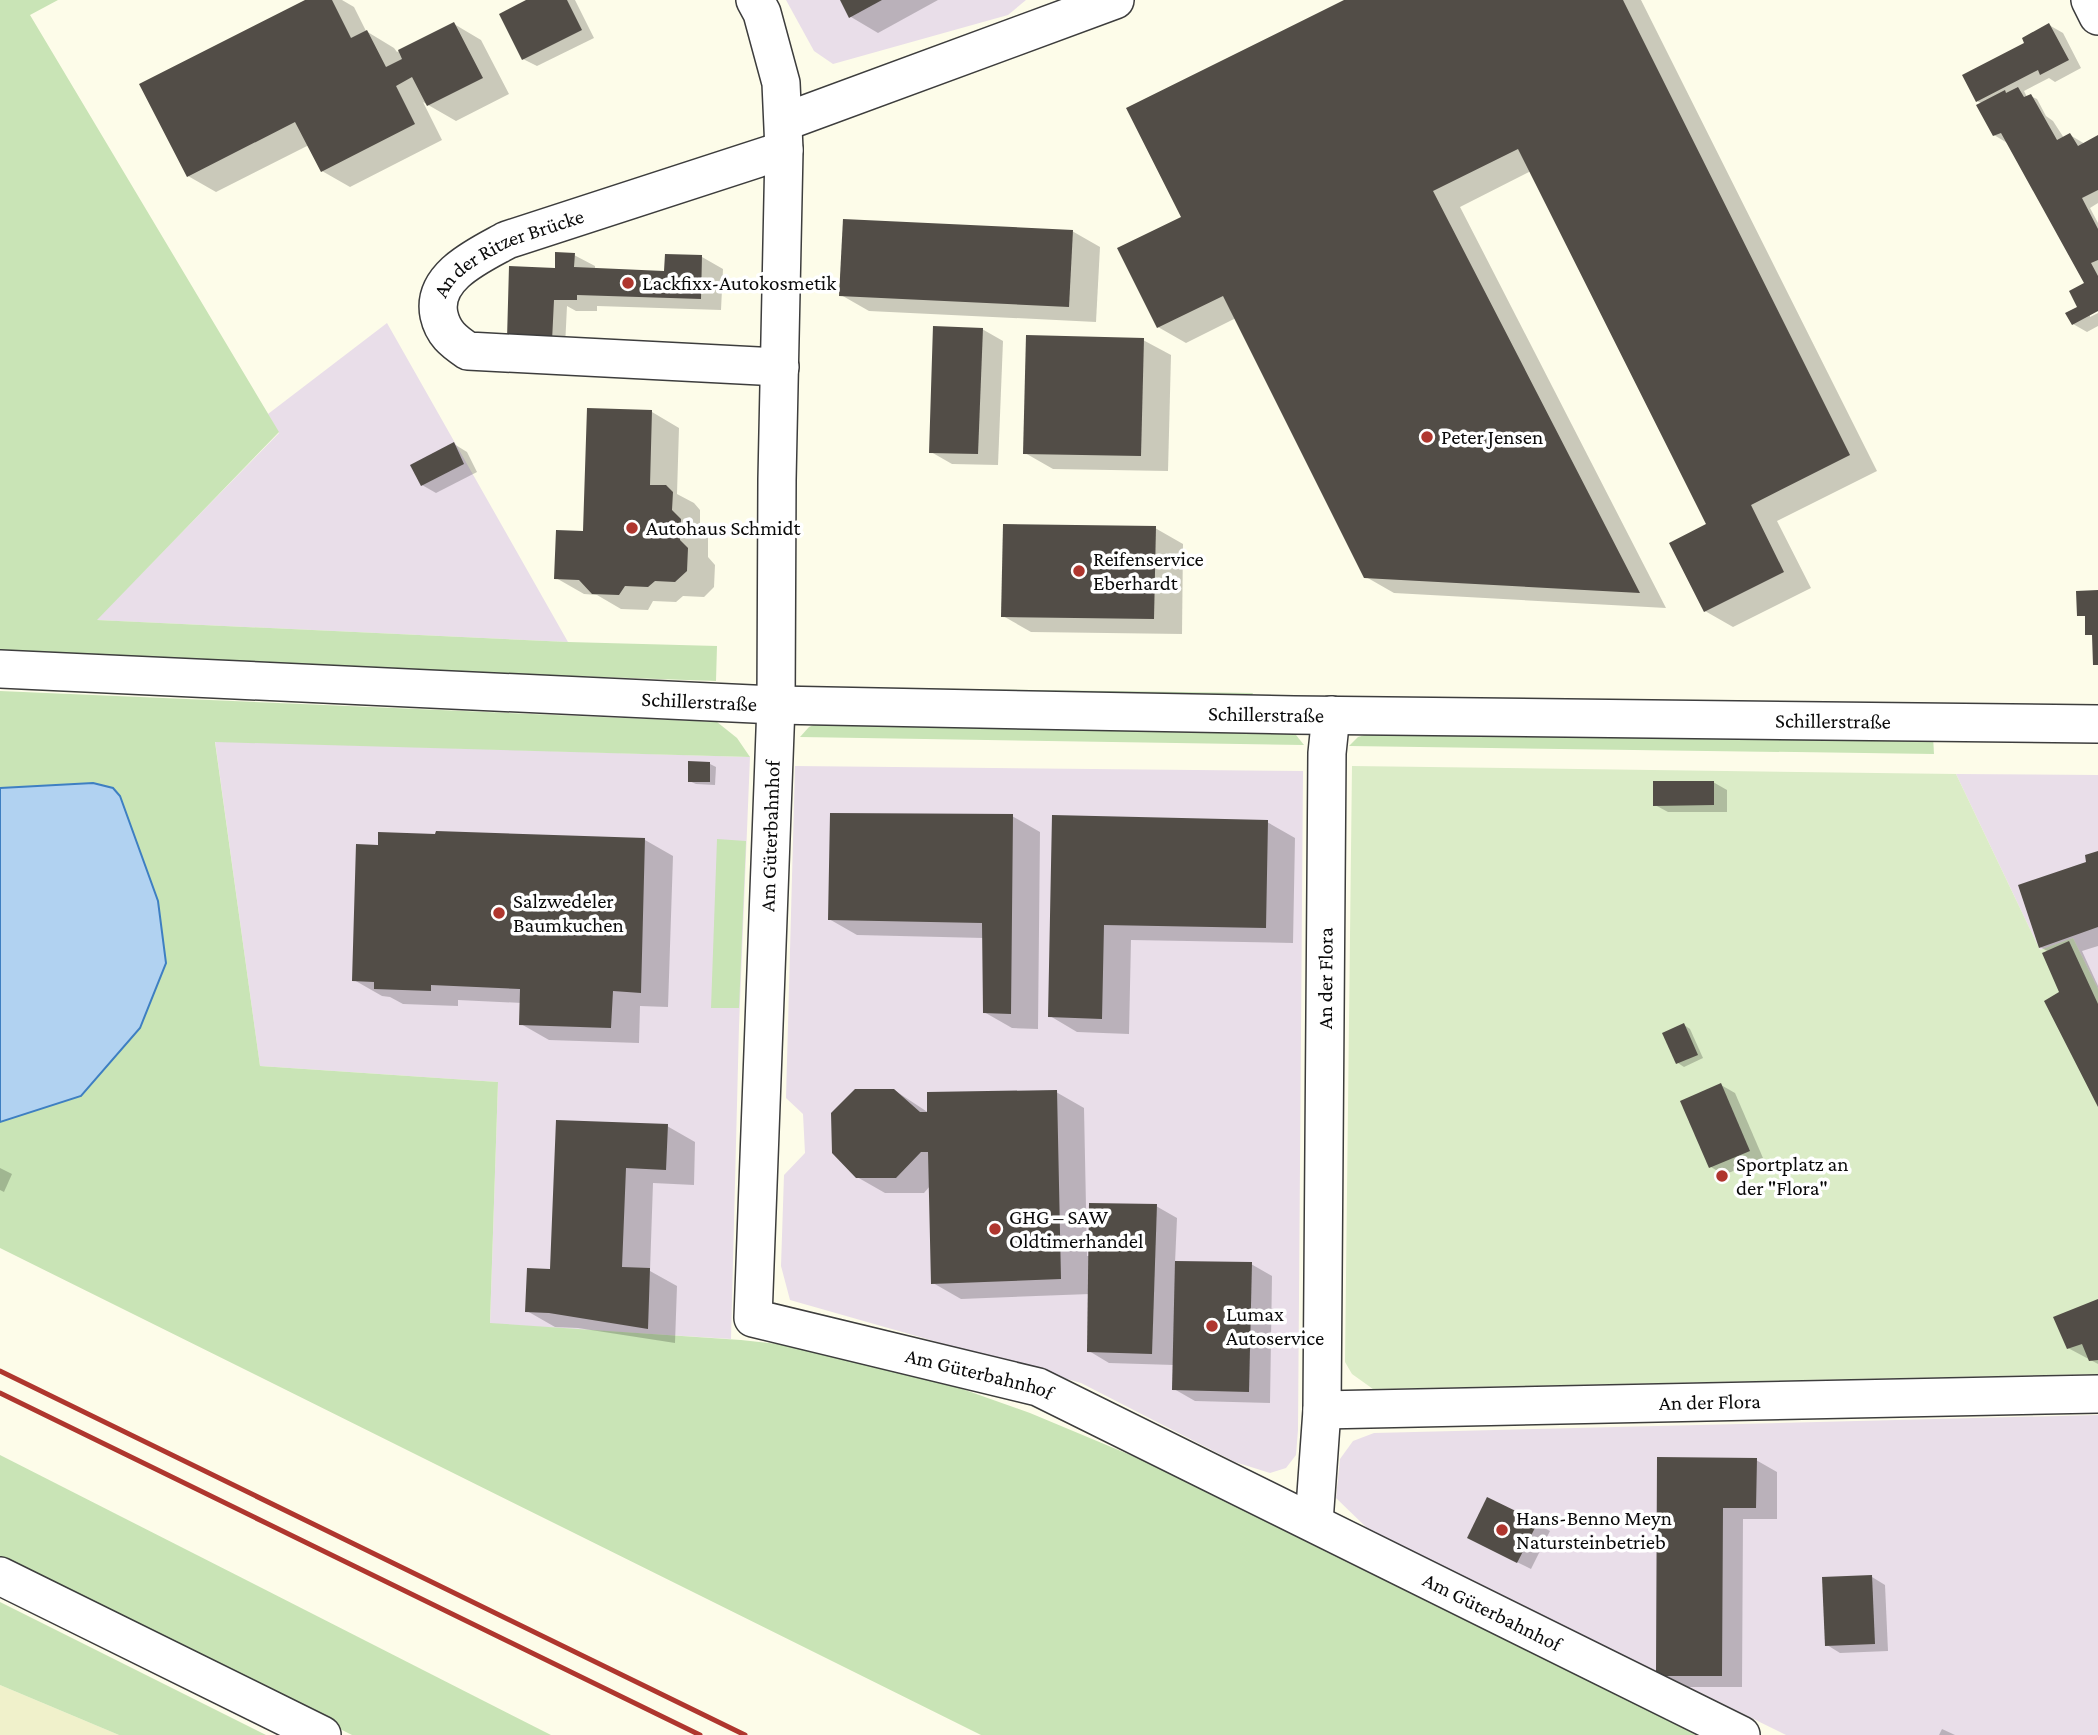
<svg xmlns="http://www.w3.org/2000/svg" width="2098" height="1735" viewBox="0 0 2098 1735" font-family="'Crimson Pro',serif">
  <rect width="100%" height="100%" fill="#fdfce9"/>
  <g fill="#e9dee9">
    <polygon points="786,0 1026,0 1008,15 833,64 814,51"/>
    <polygon points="387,323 568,642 96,620 279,433 268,414"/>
    <polygon points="215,741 750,757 739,1026 731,1339 490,1324 498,1082 260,1066"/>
    <polygon points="795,766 1303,771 1298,1430 1296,1455 1286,1468 1270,1473 1235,1462 1081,1383 790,1300 781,1266 784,1175 805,1153 803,1114 786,1098"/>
    <polygon points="1956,774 2098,775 2098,989 2073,938 2040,950"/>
    <polygon points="2098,1415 2098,1735 1786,1735 1368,1529 1336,1498 1340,1459 1353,1441 1374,1433"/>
  </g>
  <polygon fill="#f0f1cb" points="0,1685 119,1735 0,1735"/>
  <g fill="#c9e4b6">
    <polygon points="0,0 58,0 30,15 279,432 97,620 568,642 717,646 716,681 137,661 0,653"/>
    <polygon points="811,687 1253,693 1250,699 824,691"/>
    <polygon points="0,691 717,722 737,738 750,757 215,742 260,1066 498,1082 490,1323 741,1340 806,1347 903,1368 1030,1413 1300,1526 1715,1735 981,1735 0,1248 0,1122 81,1096 166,963 158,901 120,796 113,788 93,783 0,788"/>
    <polygon points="824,720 1278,728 1296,735 1304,745 800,737 809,727"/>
    <polygon points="1382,730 1933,736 1934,754 1349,746 1358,737"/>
    <polygon points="717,839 746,841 739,1008 711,1008"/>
    <polygon points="0,1455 551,1735 352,1735 0,1558"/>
    <polygon points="0,1602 266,1735 119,1735 0,1685"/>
  </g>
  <polygon fill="#dbecc7" points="1352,766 1956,774 2040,950 2073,938 2098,989 2098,1374 1373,1389 1352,1374 1345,1362"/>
  <polygon fill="#b1d2f1" stroke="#3e7fc2" stroke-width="2" points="93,783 113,788 120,796 158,901 166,963 140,1028 81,1096 0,1122 0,788"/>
  <g fill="#0003">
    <polygon points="309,0 342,0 354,7 366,31 394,48 397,52 454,24 481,40 509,94 456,121 423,102 442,140 350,187 322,171 309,145 216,192 188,176"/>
    <polygon points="530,0 575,0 594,38 537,66 523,59"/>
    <polygon points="842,0 938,0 878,33 851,17"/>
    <polygon points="1348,0 1641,0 1877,471 1777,521 1811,588 1733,627 1705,611 1708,525 1531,171 1460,207 1666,608 1394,593 1366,577 1236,318 1186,343 1158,327 1183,218"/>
    <polygon points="2049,25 2063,33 2081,68 2055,82 2049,78 2024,91 2027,97 2030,96 2037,99 2046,116 2053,121 2064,138 2070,135 2085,144 2098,137 2098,203 2090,208 2098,223 2098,309 2090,313 2090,317 2098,313 2098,326 2087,332 2073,324 2086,284 2009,144 1994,135 1983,104 1977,101 2027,44"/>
    <polygon points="1072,231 1100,247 1096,322 869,311 841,295"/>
    <polygon points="574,255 595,266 595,270 666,273 667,256 702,257 723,269 721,310 597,306 597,311 576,311 567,306 565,347 522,346 554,270"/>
    <polygon points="982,329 1003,341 998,465 952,464 931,452"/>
    <polygon points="1143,340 1171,355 1168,471 1053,469 1025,453"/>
    <polygon points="652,412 679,428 677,494 694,503 700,510 700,527 708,537 708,557 715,565 714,587 704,597 683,596 676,602 653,601 648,610 621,609 597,595 584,594 556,578 584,533"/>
    <polygon points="454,444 467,452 477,472 436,493 422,485"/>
    <polygon points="1155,528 1183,544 1182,634 1031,632 1003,616"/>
    <polygon points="710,764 716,767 715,785 696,784 689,781"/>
    <polygon points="1713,782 1727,790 1727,812 1668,812 1655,805"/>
    <polygon points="1012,816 1040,832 1038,1029 1012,1028 984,1012 984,938 857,935 829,919"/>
    <polygon points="1053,817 1267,822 1295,838 1293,943 1131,940 1129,1034 1077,1032 1050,1016"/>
    <polygon points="645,840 673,856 668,1007 640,1006 639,1043 549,1040 521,1024 522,1003 458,1000 458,1006 403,1004 390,997 382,996 354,980"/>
    <polygon points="2098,853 2098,946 2082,951 2098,986 2098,1103 2065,992 2049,952 2040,947 2088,863"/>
    <polygon points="1684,1025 1690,1029 1703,1058 1684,1067 1678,1063"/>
    <polygon points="1721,1085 1735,1093 1763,1158 1724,1175 1711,1167"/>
    <polygon points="894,1090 929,1113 1056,1092 1084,1108 1087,1256 1090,1256 1156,1206 1177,1218 1175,1263 1251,1264 1272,1276 1270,1403 1195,1401 1174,1389 1174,1365 1109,1363 1089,1351 1090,1294 961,1299 933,1283 930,1186 924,1193 885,1193 857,1177"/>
    <polygon points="557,1122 667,1126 695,1142 694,1185 653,1183 650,1271 677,1286 675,1343 578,1328 555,1327 527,1311 552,1271"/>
    <polygon points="0,1168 12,1174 4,1192 0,1190"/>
    <polygon points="2098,1301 2098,1364 2068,1348"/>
    <polygon points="1659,1459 1756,1460 1777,1472 1777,1519 1743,1519 1742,1687 1678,1687 1657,1675"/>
    <polygon points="1537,1524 1550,1531 1531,1569 1482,1545"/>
    <polygon points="1872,1577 1885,1585 1888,1651 1840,1653 1827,1645"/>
    <polygon points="1942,1729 1955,1735 1939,1735"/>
  </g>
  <g fill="#524d47">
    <polygon points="305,0 332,0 351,38 367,30 386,67 402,59 398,50 454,22 483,78 427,106 412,77 396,86 415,124 321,172 295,122 187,177 139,84"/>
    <polygon points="526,0 567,0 582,30 522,60 499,14"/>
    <polygon points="840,0 882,0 849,18"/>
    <polygon points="1344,0 1623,0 1850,455 1751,505 1784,572 1704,612 1669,543 1706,524 1518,149 1433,191 1640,593 1364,578 1223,296 1157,328 1117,248 1181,217 1126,108"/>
    <polygon points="2049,23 2069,60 2040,75 2038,70 1976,102 1962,75 2024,43 2022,38"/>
    <polygon points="2018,87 2024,97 2031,94 2057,140 2070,133 2078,146 2098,135 2098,190 2082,198 2098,229 2098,260 2091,263 2098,276 2098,311 2072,325 2065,313 2077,307 2069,291 2084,283 2001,133 1993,136 1976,105 2005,90 2006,93"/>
    <polygon points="843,219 1073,230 1069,307 839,296"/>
    <polygon points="555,252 575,253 574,267 664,271 665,254 702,255 701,299 577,295 577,300 554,300 552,341 507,339 509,266 555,268"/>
    <polygon points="933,326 983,328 978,454 929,453"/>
    <polygon points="1026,335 1144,338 1141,456 1023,454"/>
    <polygon points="587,408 652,410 650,485 666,485 673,492 672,510 681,519 680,540 688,548 687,571 675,582 655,581 648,587 625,586 619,595 592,594 579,580 554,579 556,530 583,531"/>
    <polygon points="454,442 464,464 421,486 410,465"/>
    <polygon points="1003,524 1156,526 1154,619 1001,617"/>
    <polygon points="2098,590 2098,665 2093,665 2092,635 2085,635 2085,616 2077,616 2076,591"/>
    <polygon points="688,761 710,762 710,782 688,782"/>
    <polygon points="1653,781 1714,781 1714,805 1653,806"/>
    <polygon points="830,813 1013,814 1011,1014 983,1013 982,923 828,920"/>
    <polygon points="1052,815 1268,820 1266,928 1104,925 1102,1019 1048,1017"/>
    <polygon points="436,831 645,838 641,993 613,991 611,1028 519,1025 520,989 431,985 431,991 374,989 374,982 352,981 356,844 378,845 378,832 435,834"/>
    <polygon points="2098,851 2098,927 2039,948 2018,885 2086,862 2085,855"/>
    <polygon points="2069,941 2098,1004 2098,1107 2044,1001 2059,992 2042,953"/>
    <polygon points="1684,1023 1698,1055 1676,1064 1662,1033"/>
    <polygon points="1721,1083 1750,1151 1709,1168 1680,1101"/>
    <polygon points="855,1089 894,1089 920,1112 927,1112 927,1092 1057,1090 1061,1279 931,1284 928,1152 921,1152 896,1178 856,1178 832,1153 831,1113"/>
    <polygon points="556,1120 668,1124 666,1170 626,1168 622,1267 650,1268 648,1329 549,1313 525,1312 527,1268 550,1269"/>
    <polygon points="1089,1203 1157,1204 1152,1354 1087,1352"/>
    <polygon points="1175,1261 1252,1262 1249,1392 1172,1390"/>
    <polygon points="2098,1299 2098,1360 2089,1361 2082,1344 2067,1349 2053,1317"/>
    <polygon points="1657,1457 1757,1458 1756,1508 1723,1508 1722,1676 1656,1676"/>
    <polygon points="1487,1497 1538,1522 1517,1563 1467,1538"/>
    <polygon points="1872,1575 1875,1644 1825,1646 1822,1577"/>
  </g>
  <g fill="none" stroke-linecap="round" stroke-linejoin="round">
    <defs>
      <g id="minor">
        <path id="s1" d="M755 0 762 13 781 83 784 150 777 480 776 705 753 1318 1038 1387 1741 1735"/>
        <polyline points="2090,0 2098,16"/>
        <polyline points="784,122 1115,0"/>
        <path id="s2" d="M780 367 468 351C453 341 443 333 439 315 431 276 480 255 507 240L784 150"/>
        <path id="s3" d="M0 669 776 705 1294 715 2098 724"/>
        <path id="s4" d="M1322 1410 2098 1394"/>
        <path id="s5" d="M1314 1522 1322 1410 1327 753 1331 715"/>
        <polyline points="0,1576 322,1735"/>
      </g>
    </defs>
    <use href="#minor" stroke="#3d3d3d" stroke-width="40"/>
    <use href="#minor" stroke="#fff" stroke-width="37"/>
    <g stroke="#af362e" stroke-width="5">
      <polyline points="0,1371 745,1735"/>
      <polyline points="0,1393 700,1735"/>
    </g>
  </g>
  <g fill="#af362e" stroke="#fff" stroke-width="2.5">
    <circle cx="628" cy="283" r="7"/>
    <circle cx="1427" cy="437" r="7"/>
    <circle cx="632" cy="528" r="7"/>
    <circle cx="1079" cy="571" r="7"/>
    <circle cx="499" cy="913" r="7"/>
    <circle cx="1722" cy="1176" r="7"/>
    <circle cx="995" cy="1229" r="7"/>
    <circle cx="1212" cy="1326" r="7"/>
    <circle cx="1502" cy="1530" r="7"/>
  </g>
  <g text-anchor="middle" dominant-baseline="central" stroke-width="7" stroke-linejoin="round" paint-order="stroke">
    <g font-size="21" fill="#0a0a0a" stroke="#fff">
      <text stroke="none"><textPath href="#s2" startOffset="464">An der Ritzer Brücke</textPath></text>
      <text stroke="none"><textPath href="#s3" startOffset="700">Schillerstraße</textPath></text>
      <text stroke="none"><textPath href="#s3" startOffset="1267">Schillerstraße</textPath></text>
      <text stroke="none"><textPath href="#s3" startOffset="1834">Schillerstraße</textPath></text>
      <text transform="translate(770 836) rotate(-88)">Am Güterbahnhof</text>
      <text stroke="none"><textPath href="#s5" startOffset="544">An der Flora</textPath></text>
      <text stroke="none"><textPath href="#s1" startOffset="1556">Am Güterbahnhof</textPath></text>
      <text stroke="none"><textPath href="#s4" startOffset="388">An der Flora</textPath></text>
      <text stroke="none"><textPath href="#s1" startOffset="2123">Am Güterbahnhof</textPath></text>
    </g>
    <g font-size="21" fill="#0a0a0a" stroke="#fff" text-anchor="start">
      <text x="642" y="283">Lackfixx-Autokosmetik</text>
      <text x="1441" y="437">Peter Jensen</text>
      <text x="646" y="528">Autohaus Schmidt</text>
      <text x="1093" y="559">Reifenservice<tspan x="1093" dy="24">Eberhardt</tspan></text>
      <text x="513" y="901">Salzwedeler<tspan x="513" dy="24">Baumkuchen</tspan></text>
      <text x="1736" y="1164">Sportplatz an<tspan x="1736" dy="24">der "Flora"</tspan></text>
      <text x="1009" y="1217">GHG – SAW<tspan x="1009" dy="24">Oldtimerhandel</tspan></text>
      <text x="1226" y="1314">Lumax<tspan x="1226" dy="24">Autoservice</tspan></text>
      <text x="1516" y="1518">Hans-Benno Meyn<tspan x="1516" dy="24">Natursteinbetrieb</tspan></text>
    </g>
  </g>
</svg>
